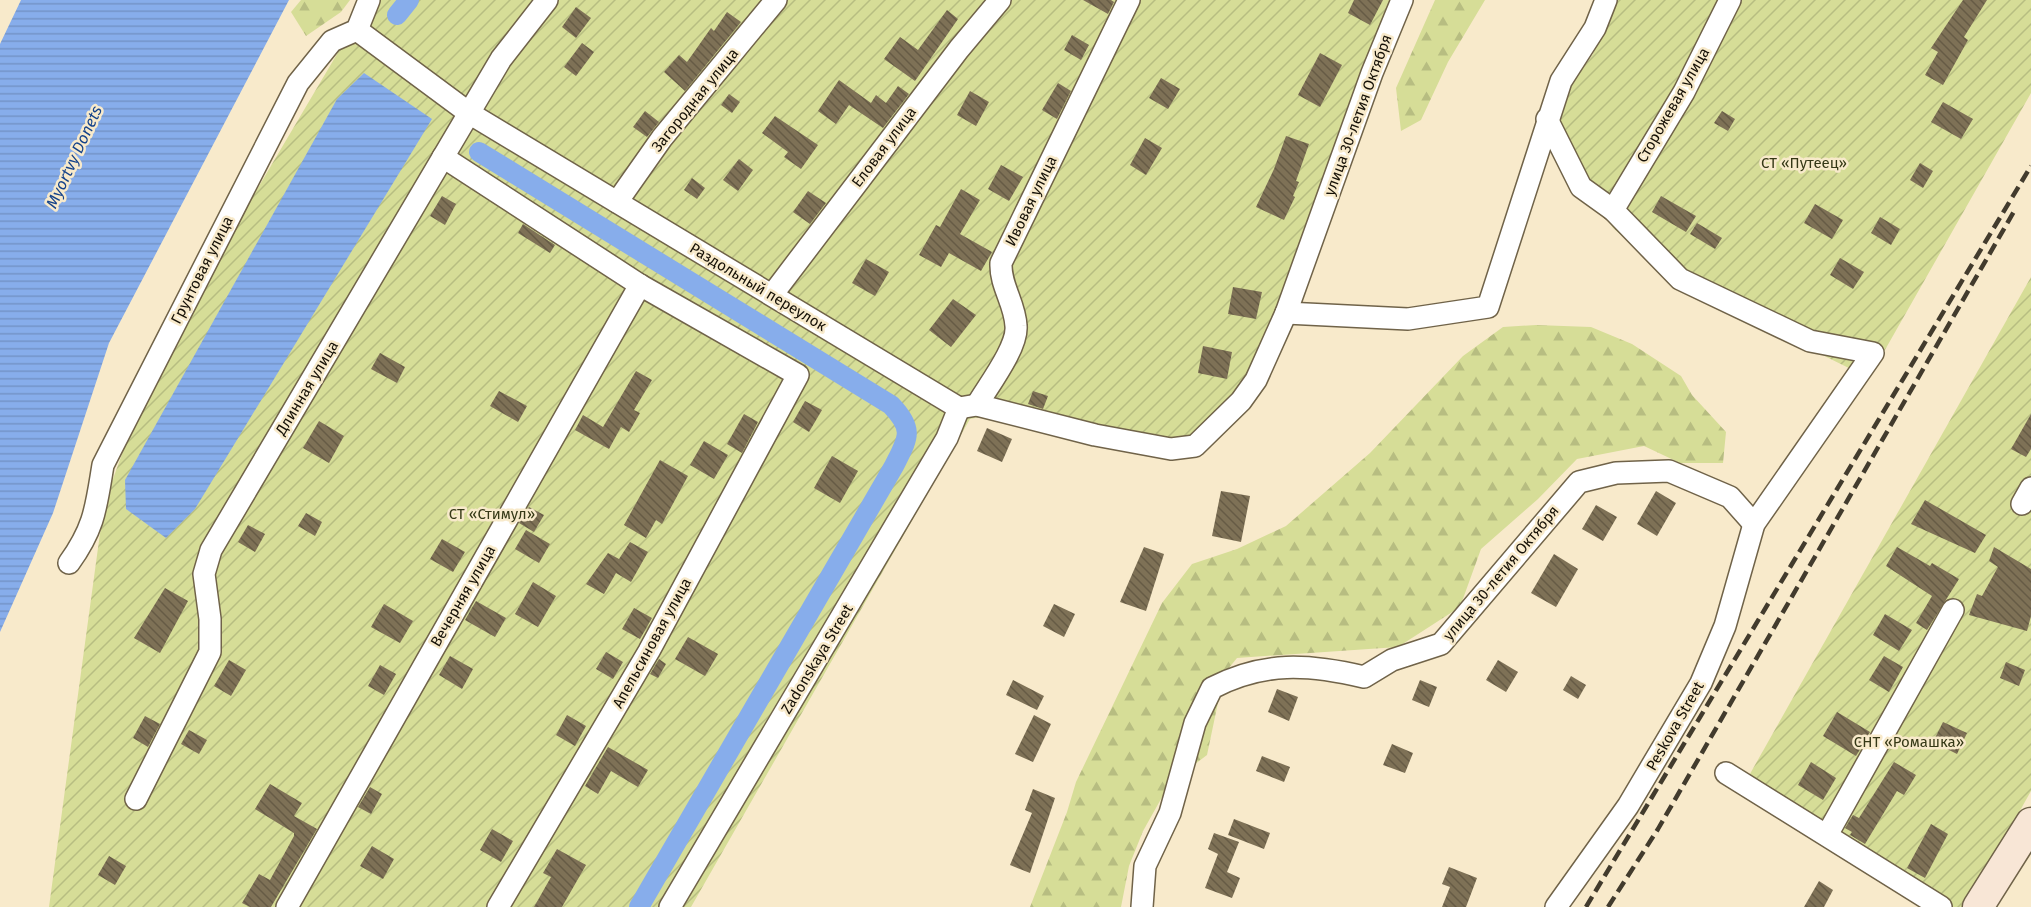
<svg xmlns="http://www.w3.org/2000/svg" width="2031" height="907" viewBox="0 0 2031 907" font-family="'Fira Sans',sans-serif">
  <defs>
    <pattern id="forest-firs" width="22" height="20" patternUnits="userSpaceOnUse" patternTransform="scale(1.5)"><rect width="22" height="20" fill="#d6dd97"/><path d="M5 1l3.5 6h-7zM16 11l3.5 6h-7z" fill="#b7bd81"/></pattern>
    <pattern id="garden-furrows" width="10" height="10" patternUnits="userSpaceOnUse" patternTransform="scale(1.5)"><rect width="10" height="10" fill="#d6dd97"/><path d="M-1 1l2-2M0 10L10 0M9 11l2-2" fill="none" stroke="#b7bd81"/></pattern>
    <pattern id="water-rules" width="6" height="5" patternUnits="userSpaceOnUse" patternTransform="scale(1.5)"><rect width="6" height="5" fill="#87adeb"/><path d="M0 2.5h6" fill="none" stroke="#7494c8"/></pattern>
    <pattern id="building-back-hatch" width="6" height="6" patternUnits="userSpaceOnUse" patternTransform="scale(1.5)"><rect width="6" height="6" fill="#7e7156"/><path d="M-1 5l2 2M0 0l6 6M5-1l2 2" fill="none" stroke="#665b45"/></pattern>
  </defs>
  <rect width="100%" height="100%" fill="#f8eacb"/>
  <g fill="url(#forest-firs)">
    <polygon points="301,0 350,0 341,12 306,36 291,12"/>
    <polygon points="1435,0 1485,0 1448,62 1421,120 1401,131 1396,88"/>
    <polygon points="1536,325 1591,327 1632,344 1681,376 1692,395 1726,432 1723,463 1680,463 1644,446 1577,459 1538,499 1481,549 1460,607 1398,647 1237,658 1224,674 1207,755 1170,783 1143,831 1129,866 1121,907 1030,907 1067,812 1076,782 1162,603 1192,564 1237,549 1286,526 1370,453 1463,356 1503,327"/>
  </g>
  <g fill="url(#garden-furrows)">
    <polygon points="378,0 1406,0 1282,330 1222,424 1188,448 992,415 970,419 691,907 49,907 104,504 155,362 340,49"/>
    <polygon points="1611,0 2031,0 2031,93 1869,378 1677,283 1613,228 1576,166 1555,108 1593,54"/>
    <polygon points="2031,277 2031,791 1966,907 1942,907 1742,788"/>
  </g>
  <g fill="url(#water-rules)">
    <polygon points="21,0 289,0 109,343 53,513 0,632 0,44"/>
    <polygon points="364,73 432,119 195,509 166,538 126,509 125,480 337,99"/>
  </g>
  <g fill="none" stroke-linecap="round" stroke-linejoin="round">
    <g stroke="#87adeb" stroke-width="20">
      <polyline points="397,15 409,0"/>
      <path d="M479 152 891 405C915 430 908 438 894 466L639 907"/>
    </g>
  </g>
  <g fill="url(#building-back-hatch)">
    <polygon points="1083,0 1111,0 1114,2 1108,14"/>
    <polygon points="1354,0 1383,0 1370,25 1348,13"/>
    <polygon points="1963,0 1987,0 1964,37 1968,40 1943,85 1925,75 1938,52 1931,48"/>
    <polygon points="576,7 591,18 576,38 562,27"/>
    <polygon points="947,10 958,19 915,81 884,59 900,37 918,50"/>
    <polygon points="727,12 741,22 685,91 664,72 679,55 687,62 711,28 714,31"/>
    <polygon points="1072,35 1089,45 1081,60 1064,50"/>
    <polygon points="582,43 594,52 576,76 564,67"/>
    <polygon points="1320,53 1342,65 1320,107 1298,95"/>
    <polygon points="1161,78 1180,89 1168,109 1149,98"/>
    <polygon points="839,80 871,103 876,95 886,103 898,86 909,94 883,128 849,105 836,124 818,111"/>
    <polygon points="1058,83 1071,91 1057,119 1042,110"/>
    <polygon points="970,91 989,102 976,126 957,115"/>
    <polygon points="729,94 740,102 732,113 721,105"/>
    <polygon points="1943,102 1973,119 1961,139 1931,122"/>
    <polygon points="645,111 659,122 647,137 633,127"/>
    <polygon points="1722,111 1735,119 1728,131 1714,123"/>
    <polygon points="775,116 818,145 801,169 784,157 788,152 762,133"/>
    <polygon points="1286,136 1309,144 1296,181 1299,182 1293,196 1295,197 1284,220 1256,207 1274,169"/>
    <polygon points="1145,138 1162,148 1146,175 1130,165"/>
    <polygon points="739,159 753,170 738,191 723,180"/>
    <polygon points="1920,163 1933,171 1923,188 1910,180"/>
    <polygon points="1001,165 1023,177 1009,201 988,189"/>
    <polygon points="692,178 705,188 697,199 684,190"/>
    <polygon points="961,189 980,200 960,234 992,252 981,271 949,253 941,267 919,255 936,225 940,227"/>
    <polygon points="808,191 826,203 810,224 793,212"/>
    <polygon points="442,196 456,204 445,225 430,216"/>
    <polygon points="1661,196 1696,216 1686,232 1652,212"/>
    <polygon points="1815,204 1843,220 1832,239 1804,223"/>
    <polygon points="1880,217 1900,229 1891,245 1871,233"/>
    <polygon points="1697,223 1722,238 1715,249 1690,234"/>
    <polygon points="523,224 555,245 550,253 518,233"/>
    <polygon points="1840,258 1864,272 1853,289 1830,275"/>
    <polygon points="866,259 889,272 875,296 852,283"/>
    <polygon points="1233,287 1262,292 1256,319 1228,314"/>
    <polygon points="953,299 976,315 951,347 929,330"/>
    <polygon points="1203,346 1232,352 1227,379 1198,373"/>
    <polygon points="380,353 405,367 397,383 371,369"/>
    <polygon points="636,371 652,380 634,410 640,413 629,432 621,427 609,449 575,430 583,415 603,427"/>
    <polygon points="499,391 527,406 518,422 490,406"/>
    <polygon points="1033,391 1048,396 1043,409 1028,404"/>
    <polygon points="805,401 822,410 809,432 793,422"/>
    <polygon points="744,414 758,422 742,453 727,444"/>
    <polygon points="2031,414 2031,449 2026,457 2011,449"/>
    <polygon points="319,421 344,436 329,463 303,448"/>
    <polygon points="987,428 1012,439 1002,462 977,451"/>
    <polygon points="704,441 728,455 714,479 690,465"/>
    <polygon points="832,456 858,471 840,503 814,488"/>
    <polygon points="660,460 688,476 662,524 656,520 646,538 624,525"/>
    <polygon points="1221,491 1250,496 1241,542 1212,536"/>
    <polygon points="1656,491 1676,503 1657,536 1637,524"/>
    <polygon points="1925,500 1986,535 1975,553 1911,524"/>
    <polygon points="1596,505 1617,517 1603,541 1582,529"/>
    <polygon points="529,507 544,515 534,532 519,523"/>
    <polygon points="306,513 322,522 315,536 298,526"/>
    <polygon points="248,525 265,534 255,552 238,542"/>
    <polygon points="526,530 550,544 539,563 515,549"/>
    <polygon points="442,539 465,552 453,572 430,559"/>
    <polygon points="630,542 648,552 631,582 616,573 604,594 586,584 608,553 619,559"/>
    <polygon points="1144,547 1164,554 1146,611 1120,602"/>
    <polygon points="1897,547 1930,566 1932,563 1959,579 1927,630 1916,623 1932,596 1886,566"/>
    <polygon points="1994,547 2031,569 2031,616 2027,631 1969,615 1977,594 1982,596 1998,567 1989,561"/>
    <polygon points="1554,554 1578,569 1556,607 1531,593"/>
    <polygon points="533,582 556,596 538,627 515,614"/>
    <polygon points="165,588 188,601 160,653 134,638"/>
    <polygon points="476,601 506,618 495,637 465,620"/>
    <polygon points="384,604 413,621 400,643 371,627"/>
    <polygon points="1054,604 1075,614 1064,637 1043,626"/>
    <polygon points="634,608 652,618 640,639 622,629"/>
    <polygon points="1885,614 1912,630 1899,651 1873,635"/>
    <polygon points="688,637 718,654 705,676 675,659"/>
    <polygon points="606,652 623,662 613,679 596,669"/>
    <polygon points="450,656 473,669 462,689 439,675"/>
    <polygon points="1884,656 1903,667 1889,692 1869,680"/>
    <polygon points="659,659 666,664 658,678 650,674"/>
    <polygon points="229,660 246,670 231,696 214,686"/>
    <polygon points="1498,660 1518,672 1506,692 1486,680"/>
    <polygon points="2006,662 2025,670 2019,686 2000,678"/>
    <polygon points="380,665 396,674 384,695 368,686"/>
    <polygon points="1571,676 1586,685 1578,699 1563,690"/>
    <polygon points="1013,680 1044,696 1037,710 1006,695"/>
    <polygon points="1420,680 1437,687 1429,707 1412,700"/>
    <polygon points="1277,689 1298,697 1289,721 1268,712"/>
    <polygon points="1837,712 1870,732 1856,756 1823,736"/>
    <polygon points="567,715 586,726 575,746 556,735"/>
    <polygon points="1034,715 1051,724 1033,762 1015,754"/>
    <polygon points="145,716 160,724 148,747 133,738"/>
    <polygon points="1943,722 1967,733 1957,754 1933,742"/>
    <polygon points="189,730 207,740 199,754 181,744"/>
    <polygon points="1392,744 1413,753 1405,773 1383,765"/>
    <polygon points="608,747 648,770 638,787 611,771 598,794 585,786"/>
    <polygon points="1262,756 1290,767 1284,782 1256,771"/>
    <polygon points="1811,762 1836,778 1823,800 1798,785"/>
    <polygon points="1894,762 1916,775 1904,795 1897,791 1865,844 1850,835 1852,832 1845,828 1853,815 1859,818"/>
    <polygon points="270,784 302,803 294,816 317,829 271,907 250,907 242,903 259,874 270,880 294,836 294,833 255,809"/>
    <polygon points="370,787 382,794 371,814 358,807"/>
    <polygon points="1033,789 1055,798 1030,873 1010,865 1032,813 1025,810"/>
    <polygon points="1234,819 1270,833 1264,849 1228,835"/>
    <polygon points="1931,824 1948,834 1925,878 1907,868"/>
    <polygon points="492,829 513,841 501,862 480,850"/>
    <polygon points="1214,833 1239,842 1227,872 1240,878 1232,898 1205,888 1218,854 1208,849"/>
    <polygon points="372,846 394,859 383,879 360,866"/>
    <polygon points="557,849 586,865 562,907 534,907 551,877 543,873"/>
    <polygon points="109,856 126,866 115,885 98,875"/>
    <polygon points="1449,867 1477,878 1466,907 1442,907 1450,887 1442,884"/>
    <polygon points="1819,881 1833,890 1824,907 1804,907"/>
  </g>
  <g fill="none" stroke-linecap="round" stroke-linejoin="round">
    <defs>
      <g id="street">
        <polyline points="357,30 469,113 959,408 977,405 1095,435 1171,449 1195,446 1241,401 1256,380 1286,313 1372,73 1402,0"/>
        <polyline points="1547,119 1581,187 1613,210 1680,279 1810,341 1873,353 1754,524 1725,626 1701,683 1628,806 1556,907"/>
        <polyline points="443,157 640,285 798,375 649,651 498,907"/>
        <polyline points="617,202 662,138 776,0"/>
        <polyline points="1613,210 1684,92 1730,0"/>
        <polyline points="772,295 959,49 1000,0"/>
        <polyline points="1286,313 1408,319 1488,307 1561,81 1595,28 1606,0"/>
        <path d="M977 405C988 386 1018 347 1016 326 1015 303 1000 286 1001 263L1129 0"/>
        <polyline points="2022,504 2031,488"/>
        <path d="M69 563C95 527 96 507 103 465L298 83 332 41 357 30 369 0"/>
        <polyline points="1726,773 1941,907"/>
        <polyline points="136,799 210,652 210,619 204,574 211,550 501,59 547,0"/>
        <polyline points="1827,835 1953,610"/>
        <polyline points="287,907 640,285"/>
        <polyline points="670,907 947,438 959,408"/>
        <path d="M1142 907 1145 866 1170 813 1195 723 1212 688C1264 661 1308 664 1364 677L1392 660 1441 644 1579 482 1616 473 1669 471 1730 497 1754 524"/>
      </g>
      <polyline id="secondary" points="1978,907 2031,823"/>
    </defs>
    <use href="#street" stroke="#706349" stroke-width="24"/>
    <use href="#secondary" stroke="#706349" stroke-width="33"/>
    <use href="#street" stroke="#fff" stroke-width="21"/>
    <use href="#secondary" stroke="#f8e6d6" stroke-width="30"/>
    <g stroke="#423b2d" stroke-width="4.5" stroke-dasharray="12 6" stroke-linecap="butt">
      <polyline points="1586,907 2031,166"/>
      <polyline points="1608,907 1658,829 2016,208"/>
    </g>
  </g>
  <g text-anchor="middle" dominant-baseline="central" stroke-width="5" stroke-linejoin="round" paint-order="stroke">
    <g font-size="15" fill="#151006" stroke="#f8eacb">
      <text transform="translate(695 100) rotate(-51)">Загородная улица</text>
      <text transform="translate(1673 105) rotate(-60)">Сторожевая улица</text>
      <text transform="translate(1358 115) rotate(-70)">улица 30-летия Октября</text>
      <text transform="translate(884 147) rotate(-53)">Еловая улица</text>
      <text transform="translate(1031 201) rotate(-64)">Ивовая улица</text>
      <text transform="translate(202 270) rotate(-63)">Грунтовая улица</text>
      <text transform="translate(758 287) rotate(31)">Раздольный переулок</text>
      <text transform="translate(307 388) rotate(-59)">Длинная улица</text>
      <text transform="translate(1501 573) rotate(-50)">улица 30-летия Октября</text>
      <text transform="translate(463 596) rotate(-60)">Вечерняя улица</text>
      <text transform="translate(652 643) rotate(-61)">Апельсиновая улица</text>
      <text transform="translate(817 659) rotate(-59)">Zadonskaya Street</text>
      <text transform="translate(1675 726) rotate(-60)">Peskova Street</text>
    </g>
    <g font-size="15" fill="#353816" stroke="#f8eacb">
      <text x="1804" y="163">СТ «Путеец»</text>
      <text x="492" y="514">СТ «Стимул»</text>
      <text x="1909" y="742">СНТ «Ромашка»</text>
    </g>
    <g font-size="16" font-style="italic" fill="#15438a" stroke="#f8eacb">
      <text transform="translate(74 157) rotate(-65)">Myortvy Donets</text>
    </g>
  </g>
</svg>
